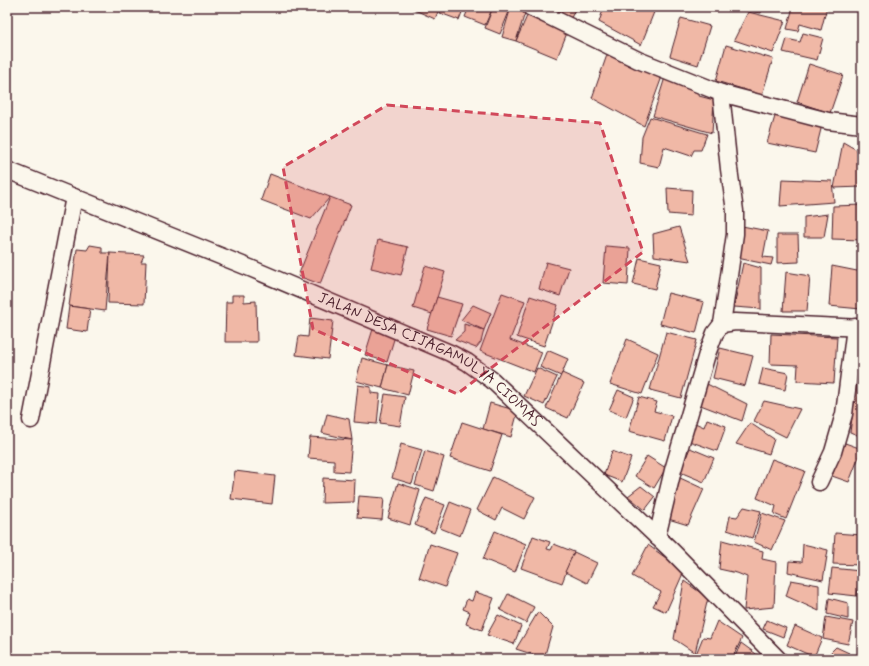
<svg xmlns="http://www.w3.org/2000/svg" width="869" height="666" viewBox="0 0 869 666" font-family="Mynerve,sans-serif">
  <rect width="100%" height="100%" fill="#fbf7ec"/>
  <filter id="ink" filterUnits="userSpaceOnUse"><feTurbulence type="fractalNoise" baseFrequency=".025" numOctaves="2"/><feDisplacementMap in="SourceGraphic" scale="8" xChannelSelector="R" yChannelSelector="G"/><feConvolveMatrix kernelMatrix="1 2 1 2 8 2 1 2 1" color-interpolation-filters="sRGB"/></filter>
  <g filter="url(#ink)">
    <g fill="#f0b8a6" stroke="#4a1f2b">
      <polygon points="408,7 440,7 435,19"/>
      <polygon points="443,7 464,7 459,20 440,13"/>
      <polygon points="469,7 493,7 485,25 465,17"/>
      <polygon points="493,7 511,7 500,34 485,28"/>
      <polygon points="511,7 517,7 525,13 516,41 502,37"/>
      <polygon points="545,7 576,7 571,18"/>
      <polygon points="604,7 656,7 641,45 599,22"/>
      <polygon points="728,7 762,7 761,13 728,8"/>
      <polygon points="793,7 827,7 821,30 800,24 798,31 787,29"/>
      <polygon points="748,12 785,21 773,53 734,40"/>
      <polygon points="527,16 567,33 557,58 516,41"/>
      <polygon points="681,18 710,26 698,65 670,56"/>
      <polygon points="803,33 823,38 817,60 783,52 787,39 800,42"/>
      <polygon points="726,45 773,59 762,95 716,81"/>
      <polygon points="608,52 663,74 644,126 592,98"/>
      <polygon points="809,64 843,75 830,113 797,102"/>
      <polygon points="666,74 702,87 699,96 714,100 712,133 653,116"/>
      <polygon points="776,113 822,125 815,153 767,143"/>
      <polygon points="650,117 707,134 701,150 694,150 691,156 664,147 659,167 640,163 642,137"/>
      <polygon points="843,142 862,153 862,187 834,188"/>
      <polygon points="270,174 330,197 311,219 261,200"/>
      <polygon points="782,179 832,181 834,202 780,206"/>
      <polygon points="667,188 692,190 691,216 668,214"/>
      <polygon points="330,197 351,205 320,284 298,276"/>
      <polygon points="862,205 862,240 832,239 833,206"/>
      <polygon points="828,214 824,237 804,237 804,217"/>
      <polygon points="742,226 768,231 763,257 773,258 771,265 737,258"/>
      <polygon points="679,227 690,261 654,256 653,234"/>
      <polygon points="777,235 798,235 799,262 777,263"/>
      <polygon points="378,240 408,247 401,275 371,268"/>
      <polygon points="90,245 102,247 102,253 110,253 105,311 69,306 77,249 87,250"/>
      <polygon points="606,246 630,248 628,285 603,283"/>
      <polygon points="110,253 144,255 141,262 146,262 144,304 108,303"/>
      <polygon points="639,258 661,263 655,289 633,284"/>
      <polygon points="546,262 569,268 560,296 539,289"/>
      <polygon points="743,263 761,268 761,309 734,307"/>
      <polygon points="425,266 445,272 432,314 413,308"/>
      <polygon points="832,266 862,272 861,309 829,306"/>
      <polygon points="786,272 810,276 807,311 783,311"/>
      <polygon points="502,293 525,301 510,340 542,352 534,372 480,351"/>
      <polygon points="668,293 704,302 696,333 660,324"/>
      <polygon points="232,295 244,295 244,302 256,301 257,342 225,342 226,302 232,302"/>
      <polygon points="530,296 558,305 544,346 517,337"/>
      <polygon points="437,297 462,304 451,336 427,329"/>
      <polygon points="473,305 491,313 484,330 461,320"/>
      <polygon points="69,306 90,309 87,332 66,329"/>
      <polygon points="310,318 333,321 328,359 296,355 299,336 308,337"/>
      <polygon points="464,324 484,330 481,342 476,348 455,340 464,332"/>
      <polygon points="373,329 395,336 387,362 365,355"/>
      <polygon points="666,332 697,340 681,398 650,390"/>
      <polygon points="771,334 837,337 834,383 797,381 798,365 770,364"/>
      <polygon points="627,339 658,353 642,394 610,384"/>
      <polygon points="720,348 753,356 745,386 713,378"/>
      <polygon points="547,350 568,359 561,376 540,367"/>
      <polygon points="362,358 388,365 382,388 356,381"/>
      <polygon points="388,365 414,371 408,395 382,388"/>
      <polygon points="537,368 557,377 544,405 524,396"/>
      <polygon points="763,368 788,373 785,390 759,384"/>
      <polygon points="859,368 862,368 862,437 850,432"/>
      <polygon points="562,373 584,383 568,418 546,408"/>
      <polygon points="703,382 747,404 742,421 698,404"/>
      <polygon points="358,385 371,387 371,393 380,394 377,424 354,422"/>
      <polygon points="618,390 634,397 626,417 609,410"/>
      <polygon points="385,394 405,397 400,426 380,423"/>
      <polygon points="639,397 657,402 654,411 672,416 665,441 629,431"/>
      <polygon points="764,401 800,409 786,437 754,421"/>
      <polygon points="490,403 518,411 511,437 483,429"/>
      <polygon points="327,414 349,419 352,440 322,433"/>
      <polygon points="707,419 726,426 717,451 689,441 695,423 704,427"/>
      <polygon points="462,422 502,435 490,471 450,458"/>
      <polygon points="750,423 774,439 769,454 736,444"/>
      <polygon points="310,437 352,440 349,472 334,471 334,460 308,458"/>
      <polygon points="845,443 862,449 849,482 832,476"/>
      <polygon points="401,444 422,450 412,484 392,478"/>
      <polygon points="690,448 714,458 704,482 680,472"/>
      <polygon points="425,451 444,457 434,491 415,485"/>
      <polygon points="612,451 631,458 622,482 604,475"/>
      <polygon points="647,456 666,468 654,488 635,476"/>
      <polygon points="772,459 805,471 786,519 774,514 776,506 757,498"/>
      <polygon points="235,471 275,476 272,504 231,499"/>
      <polygon points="493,477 535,497 524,519 502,508 496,520 477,510"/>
      <polygon points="678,477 704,489 688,525 665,518"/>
      <polygon points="323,478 355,480 354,502 322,503"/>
      <polygon points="398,483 420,490 410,525 388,518"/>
      <polygon points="641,486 655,497 645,510 628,496"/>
      <polygon points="359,496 384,498 382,520 357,518"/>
      <polygon points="426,498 445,505 434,533 415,525"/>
      <polygon points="450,502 470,510 460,536 440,528"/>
      <polygon points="744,507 761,511 752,538 727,530 730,516 737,517"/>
      <polygon points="762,513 785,521 772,550 754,542"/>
      <polygon points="495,531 526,544 515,572 483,559"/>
      <polygon points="835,533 862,535 861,565 833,564"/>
      <polygon points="533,536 550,542 547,549 551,550 554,544 574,552 562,583 521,568"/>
      <polygon points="722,540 763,551 762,559 776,562 774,607 744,610 747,577 737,573 719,569"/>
      <polygon points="430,544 457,553 445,587 419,578"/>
      <polygon points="803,544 828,550 823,580 788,572 789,561 802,562"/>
      <polygon points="648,545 684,571 666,612 653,606 661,592 632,576"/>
      <polygon points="574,552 597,563 587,583 565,572"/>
      <polygon points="832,568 860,571 857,596 829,593"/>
      <polygon points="791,580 819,585 819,611 786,596"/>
      <polygon points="684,581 708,598 695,653 674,639"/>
      <polygon points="475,592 494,598 482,630 466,624 470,612 463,609 467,599 472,601"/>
      <polygon points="508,594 534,607 526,623 500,610"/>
      <polygon points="829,598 848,603 848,619 827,614"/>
      <polygon points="538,612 553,627 544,658 516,649"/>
      <polygon points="498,615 521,626 514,644 487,635"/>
      <polygon points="826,617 853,622 848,644 823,639"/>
      <polygon points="767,620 786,628 783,637 763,629"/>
      <polygon points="717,621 742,638 732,659 694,659 703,637 710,638"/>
      <polygon points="795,626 822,638 814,657 787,645"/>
      <polygon points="741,643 763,659 734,659"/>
      <polygon points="836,647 849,653 846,659 824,659"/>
    </g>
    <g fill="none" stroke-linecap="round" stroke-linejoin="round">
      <defs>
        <g id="minor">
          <polyline points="530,7 638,60 721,93 729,169 735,211 735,234 722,324"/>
          <polyline points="721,93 828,121 862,125"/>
          <path id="s1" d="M7 170 250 268 450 353 467 362 492 380 671 550 778 659"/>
          <polyline points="31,420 74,197"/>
          <polyline points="819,482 833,452 844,414 855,327"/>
          <polyline points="657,537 673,470 707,354 715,333 722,324 735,322 862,328"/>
        </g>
      </defs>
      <use href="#minor" stroke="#4a1f2b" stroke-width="19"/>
      <use href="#minor" stroke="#fbf7ec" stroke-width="16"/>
    </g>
  </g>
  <path fill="#d1495b" fill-opacity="0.2" stroke="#d1495b" stroke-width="3" stroke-dasharray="8 5" stroke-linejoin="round" d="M387 105 600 123 643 252 457 394 313 329 283 167Z"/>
  <g text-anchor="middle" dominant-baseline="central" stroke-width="3" stroke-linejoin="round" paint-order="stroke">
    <g font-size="15" fill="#4a1f2b" stroke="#fbf7ec">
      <text stroke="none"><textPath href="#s1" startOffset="465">JALAN DESA CIJAGAMULYA CIOMAS</textPath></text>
    </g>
  </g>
  <rect width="869" height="666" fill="none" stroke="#fbf7ec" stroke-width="24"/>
  <rect x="12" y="12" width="845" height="642" fill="none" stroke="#4a1f2b" stroke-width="1.5" filter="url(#ink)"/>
</svg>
